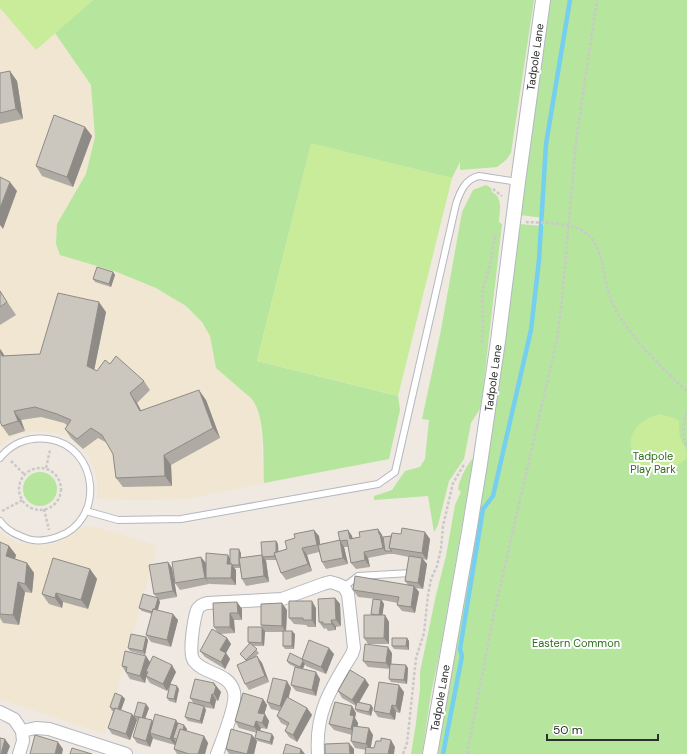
<svg xmlns="http://www.w3.org/2000/svg" width="687" height="754" viewBox="0 0 687 754" font-family="'DM Sans',sans-serif">
  <rect width="100%" height="100%" fill="#efe9e1"/>
  <g fill="#f0e6d1">
    <polygon points="0,0 93,0 55,33 91,85 95,137 86,174 57,224 56,245 156,288 186,306 202,322 210,336 216,368 252,399 256,405 260,421 264,483 186,499 134,500 97,499 97,479 94,468 88,455 71,438 60,434 37,431 20,434 7,440 0,447"/>
    <polygon points="87,527 101,528 157,546 105,734 0,699 0,532 8,538 17,543 42,545 52,544 67,537 79,528"/>
  </g>
  <g fill="#b6e59e">
    <path d="M93 0H534L511 153 506 160 497 167 460 170V162L452 178 311 144 257 361 398 396 400 410 389 459 264 483C263 459 266 418 252 399L216 368 210 336 202 322 186 306 156 288 117 272 60 255 56 244 57 224 86 174 95 137 91 85 55 33Z"/>
    <path d="M550 0H687V754H437C453 663 470 573 484 482 498 396 509 310 519 224L544 226V218L520 215Z"/>
    <path d="M486 185 491 188 492 192C504 198 499 212 499 222L502 224 481 407 471 423 464 459 449 481 438 525 434 532 428 496 374 500V496L392 490 405 471 420 467 425 459 429 420 422 419 441 330 462 212 473 190Z"/>
    <path d="M474 457 440 651 431 694 422 754H411L416 723 420 689V672L436 595 446 556 455 505 461 492 458 489C459 480 467 464 474 457Z"/>
    <circle cx="40" cy="489" r="17"/>
  </g>
  <g fill="#c9ec9a">
    <polygon points="0,0 93,0 36,50 0,8"/>
    <polygon points="311,143 452,178 398,396 257,361"/>
    <path d="M659 414 674 418 679 421C679 426 679 432 680 437 682 444 687 449 687 456 686 461 679 464 675 466 668 470 657 474 649 472 643 471 638 465 636 460 623 437 636 421 659 414Z"/>
  </g>
  <g fill="none" stroke-linecap="round" stroke-linejoin="round">
    <polyline stroke="#75cff0" stroke-width="4.5" points="443,754 462,656 460,649 483,509 493,496 531,330 539,260 546,144 570,0"/>
    <defs>
      <g id="service">
        <path d="M0 458C12 443 29 437 48 439 99 446 106 521 57 537 48 540 37 542 28 539 17 535 7 531 0 521"/>
        <path d="M86 511 118 520 181 519 378 484 395 472 456 204C460 192 465 179 479 176L518 182"/>
        <polyline points="344,587 358,576 411,573"/>
      </g>
      <g id="minor">
        <polyline points="0,712 14,719 22,731 36,728 49,729 126,754"/>
        <polyline points="19,754 23,741 22,731"/>
        <path d="M217 754C222 741 237 704 234 692 229 672 205 675 194 661 188 654 194 619 197 610 199 606 203 604 207 603L282 599 323 584 330 582 337 584 344 587 348 594 354 648 352 654C331 688 315 712 318 754"/>
      </g>
      <polyline id="tertiary" points="430,754 469,532 480,464 498,341 518,182 543,0"/>
    </defs>
    <use href="#service" stroke="#b4b7c1" stroke-width="8"/>
    <use href="#minor" stroke="#b4b7c1" stroke-width="14"/>
    <use href="#tertiary" stroke="#b4b7c1" stroke-width="16"/>
    <g stroke="#c9c9c9" stroke-width="2.5" stroke-dasharray="3 2" stroke-linecap="butt">
      <polyline points="493,189 502,196"/>
      <path d="M526 222C544 223 572 222 586 233 601 245 602 265 606 283 608 293 613 305 618 314 635 342 663 369 687 391"/>
      <polyline points="482,343 483,319 482,293 491,261 493,246 496,234"/>
      <path d="M687 413C683 424 682 436 687 447"/>
      <polyline points="11,461 25,475"/>
      <polyline points="46,468 50,450"/>
      <circle cx="40" cy="489" r="21"/>
      <polyline points="44,509 49,530"/>
      <polyline points="2,511 23,500"/>
      <polyline points="403,754 407,743 409,725 416,658 424,633 428,595 431,579 437,566 441,549 443,526 453,483 465,463"/>
      <polyline points="467,754 494,613 557,339 562,299 576,141 597,0"/>
    </g>
    <use href="#service" stroke="#fff" stroke-width="6"/>
    <use href="#minor" stroke="#fff" stroke-width="12"/>
    <use href="#tertiary" stroke="#fff" stroke-width="14"/>
  </g>
  <g fill="#afaba4">
    <polygon points="0,73 17,81 23,119 0,124"/>
    <polygon points="85,127 92,136 73,187 42,176 36,166"/>
    <polygon points="113,272 115,275 111,287 95,282 93,279"/>
    <polygon points="0,291 16,315 0,325"/>
    <polygon points="106,312 94,370 97,371 110,364 144,381 150,390 137,403 141,411 206,400 220,438 171,465 172,486 123,487 116,478 113,454 107,443 98,438 83,449 71,438 65,429 67,425 64,423 41,417 21,420 25,431 9,436 2,426 0,421 0,349 4,356 40,354"/>
    <polygon points="378,529 382,535 383,537 430,539 427,560 423,559 427,564 423,589 416,588 419,592 415,613 402,611 397,605 398,603 382,600 384,604 382,615 385,615 389,622 389,644 368,644 364,638 372,615 371,614 376,599 358,597 353,590 408,585 405,581 409,557 394,554 388,554 368,558 370,567 356,569 351,563 348,547 344,547 348,564 326,569 322,562 319,552 307,555 312,571 286,580 281,573 277,560 266,560 269,582 246,586 242,579 240,568 234,568 236,570 236,585 210,584 209,583 209,584 180,590 175,583 206,564 228,555 230,559 241,553 241,558 262,555 276,541 278,544 278,552 319,536 320,544 340,540 348,530 352,536 353,539 360,537"/>
    <polygon points="0,542 9,546 16,555 15,559 27,563 34,573 32,593 25,592 19,625 3,623 0,618"/>
    <polygon points="168,562 172,568 177,597 159,600 160,602 158,610 178,620 171,647 151,642 146,635 152,614 142,611 139,608 157,598 154,594"/>
    <polygon points="90,569 97,579 88,609 63,602 62,608 49,604 42,594"/>
    <polygon points="335,598 340,604 341,626 336,627 336,630 328,631 326,628 324,629 319,622"/>
    <polygon points="237,602 242,609 242,620 234,620 235,633 220,634 227,638 231,644 226,653 230,659 225,669 205,657 200,651 218,633 214,627"/>
    <polygon points="316,608 316,627 308,627 306,625 294,624 289,618"/>
    <polygon points="287,610 286,631 295,634 294,649 285,649 283,646 283,632 265,632 265,631 264,646 253,646 259,653 254,658 262,663 269,682 249,690 245,684 246,661 240,654 249,644 248,642 262,627 261,625"/>
    <polygon points="146,637 148,640 145,655 130,651 128,648"/>
    <polygon points="407,638 409,641 409,650 394,649 392,646"/>
    <polygon points="392,653 391,664 408,668 407,684 391,682 389,679 390,669 368,667 363,661"/>
    <polygon points="334,654 326,674 306,666 305,664 303,669 320,679 316,696 296,691 291,685 297,668 289,664 287,661"/>
    <polygon points="150,662 176,672 170,684 179,689 176,703 169,701 167,698 169,687 167,691 150,683 146,677 145,683 130,679 122,666"/>
    <polygon points="365,679 369,685 359,702 371,705 373,708 371,716 357,712 355,709 356,706 342,698 338,691"/>
    <polygon points="215,685 221,692 218,701 216,700 214,709 204,707 206,710 202,724 188,721 185,717 194,704 190,698"/>
    <polygon points="291,688 288,698 307,708 312,715 297,742 289,737 285,731 287,726 281,723 277,716 279,711 271,709 267,702"/>
    <polygon points="404,692 400,713 396,712 395,720 378,717 374,711"/>
    <polygon points="122,696 125,699 121,710 134,716 149,708 145,718 153,722 176,720 178,723 187,729 186,731 204,736 208,743 205,754 177,754 174,749 175,745 154,739 153,738 150,747 137,743 133,737 138,720 136,719 137,720 130,740 112,734 108,728 113,711 112,711 110,707"/>
    <polygon points="263,699 267,705 264,714 269,721 267,729 261,728 260,730 274,737 272,745 258,741 255,738 257,733 239,728 235,721"/>
    <polygon points="352,706 356,713 355,718 358,723 358,726 373,735 371,747 374,748 395,747 366,750 355,748 351,741 352,735 334,730 329,724"/>
    <polygon points="252,735 257,741 254,754 229,754 226,749"/>
  </g>
  <g fill="#8e8b86">
    <polygon points="10,71 17,81 23,119 16,109"/>
    <polygon points="85,127 92,136 73,187 67,177"/>
    <polygon points="10,182 17,191 3,229 0,225 0,208"/>
    <polygon points="113,272 115,275 111,287 109,284"/>
    <polygon points="99,302 106,312 93,376 87,366"/>
    <polygon points="0,349 3,353 9,365 2,356 0,351"/>
    <polygon points="199,390 206,400 220,438 213,428"/>
    <polygon points="130,393 137,403 147,421 140,411"/>
    <polygon points="14,411 21,420 25,431 18,421"/>
    <polygon points="164,455 171,465 172,486 165,476"/>
    <polygon points="378,529 382,535 385,551 383,548"/>
    <polygon points="314,530 319,536 321,551 317,545"/>
    <polygon points="348,530 352,536 354,546 350,539"/>
    <polygon points="425,532 430,539 427,560 422,553"/>
    <polygon points="276,541 278,544 279,559 277,556"/>
    <polygon points="340,541 344,547 348,564 343,558"/>
    <polygon points="9,546 16,555 13,566 6,556"/>
    <polygon points="302,548 307,555 312,571 308,564"/>
    <polygon points="239,549 241,553 241,568 239,565"/>
    <polygon points="364,552 368,558 370,567 365,560"/>
    <polygon points="228,555 232,562 232,565 236,570 236,585 231,578 227,564"/>
    <polygon points="262,555 266,561 269,582 264,576"/>
    <polygon points="201,557 206,563 206,578 209,584 205,578"/>
    <polygon points="422,558 427,564 423,589 418,583"/>
    <polygon points="168,562 172,568 177,597 173,591"/>
    <polygon points="27,563 34,573 32,593 25,584"/>
    <polygon points="90,569 97,579 88,609 81,600"/>
    <polygon points="18,582 25,592 19,625 13,615"/>
    <polygon points="414,586 419,592 415,613 411,607"/>
    <polygon points="56,593 63,602 62,608 55,598"/>
    <polygon points="158,598 160,602 156,615 154,612"/>
    <polygon points="335,598 340,604 341,626 336,620"/>
    <polygon points="381,600 384,604 382,619 379,615"/>
    <polygon points="312,601 316,608 316,627 312,620"/>
    <polygon points="237,602 242,609 242,620 238,613"/>
    <polygon points="282,603 287,610 286,632 282,626"/>
    <polygon points="230,613 234,620 235,633 230,627"/>
    <polygon points="173,614 178,620 171,647 167,640"/>
    <polygon points="385,615 389,622 389,644 384,638"/>
    <polygon points="331,620 336,627 336,630 332,624"/>
    <polygon points="262,628 265,631 264,646 262,643"/>
    <polygon points="292,631 295,634 294,649 292,646"/>
    <polygon points="146,637 148,640 145,655 143,651"/>
    <polygon points="227,638 231,644 226,653 230,659 225,669 221,662 220,650"/>
    <polygon points="407,638 409,641 409,650 406,646"/>
    <polygon points="388,647 392,653 391,670 386,663"/>
    <polygon points="329,648 334,654 326,674 321,667"/>
    <polygon points="146,656 150,662 146,671 147,673 145,683 140,676"/>
    <polygon points="257,656 262,663 269,682 265,676"/>
    <polygon points="303,661 305,664 302,670 300,667"/>
    <polygon points="172,665 176,672 167,691 163,684"/>
    <polygon points="406,665 408,668 407,684 404,680"/>
    <polygon points="316,672 320,679 316,696 312,690"/>
    <polygon points="365,679 369,685 357,706 352,700"/>
    <polygon points="287,681 291,688 285,712 280,706"/>
    <polygon points="214,683 221,692 218,701 214,694"/>
    <polygon points="399,685 404,692 400,713 396,706"/>
    <polygon points="177,686 179,689 176,703 174,699"/>
    <polygon points="212,694 216,700 214,709 210,703"/>
    <polygon points="122,696 125,699 120,713 118,710"/>
    <polygon points="263,699 267,705 263,719 258,713"/>
    <polygon points="146,704 149,708 144,722 142,718"/>
    <polygon points="371,705 373,708 371,716 369,712"/>
    <polygon points="392,705 396,712 395,720 390,714"/>
    <polygon points="204,706 206,710 202,724 200,721"/>
    <polygon points="352,706 356,713 355,718 358,723 355,736 351,729 350,715"/>
    <polygon points="307,708 312,715 297,742 293,735"/>
    <polygon points="132,714 137,720 130,740 126,734"/>
    <polygon points="265,714 269,721 267,729 262,723"/>
    <polygon points="152,720 156,727 150,733 153,738 150,747 146,741"/>
    <polygon points="176,720 180,727 173,738 176,742 175,745 170,739"/>
    <polygon points="256,721 261,728 259,733 254,727"/>
    <polygon points="184,725 187,729 182,744 180,740"/>
    <polygon points="369,728 373,735 370,750 366,744"/>
    <polygon points="272,734 274,737 272,745 270,742"/>
    <polygon points="252,735 257,741 254,754 247,754"/>
    <polygon points="204,736 208,743 205,754 198,754"/>
    <polygon points="5,739 10,746 7,754 1,754"/>
    <polygon points="391,740 395,747 394,754 388,754"/>
    <polygon points="58,742 63,749 62,754 55,754"/>
    <polygon points="349,743 354,749 354,754 350,754"/>
    <polygon points="301,749 305,754 300,754"/>
  </g>
  <g fill="#cbc7bf" stroke="#8e8b86">
    <polygon points="10,71 16,109 0,113 0,73"/>
    <polygon points="54,115 85,127 67,177 36,166"/>
    <polygon points="0,177 10,182 0,208"/>
    <polygon points="97,267 113,272 109,284 93,279"/>
    <polygon points="0,291 7,302 0,307"/>
    <polygon points="58,293 99,302 87,366 97,371 105,360 110,364 116,356 144,381 130,393 140,411 199,390 213,428 164,455 165,476 116,478 113,454 102,435 91,428 77,439 65,429 71,420 57,414 35,407 14,411 18,421 2,426 0,421 0,351 2,356 40,354"/>
    <polygon points="402,528 425,532 422,553 389,548 392,533 401,534"/>
    <polygon points="378,529 379,534 380,534 383,548 364,552 365,560 351,563 347,540 340,541 338,532 348,530 350,539 360,537 359,532"/>
    <polygon points="314,530 317,545 302,548 308,564 281,573 274,553 287,549 285,541 295,538 294,534"/>
    <polygon points="391,536 389,548 392,551 385,551 383,537"/>
    <polygon points="340,540 343,558 322,562 318,545"/>
    <polygon points="276,541 276,552 274,553 275,556 263,557 262,555 261,542"/>
    <polygon points="0,542 9,546 6,556 27,563 25,584 18,582 13,615 0,614"/>
    <polygon points="230,549 239,549 239,565 232,565 232,564 230,564"/>
    <polygon points="206,553 228,555 227,564 232,564 231,578 206,578"/>
    <polygon points="262,555 264,576 242,579 239,558"/>
    <polygon points="409,556 422,558 418,583 405,581"/>
    <polygon points="201,557 205,578 175,583 172,562"/>
    <polygon points="53,558 90,569 81,600 56,593 55,598 42,594"/>
    <polygon points="168,562 173,591 154,594 149,565"/>
    <polygon points="355,576 414,586 411,607 397,605 399,597 353,590"/>
    <polygon points="143,594 158,598 155,609 153,609 152,612 139,608"/>
    <polygon points="335,598 336,620 331,620 332,624 323,624 323,622 319,622 318,599"/>
    <polygon points="373,599 381,600 379,615 371,614"/>
    <polygon points="289,601 312,601 312,620 303,620 303,618 289,618"/>
    <polygon points="237,602 238,613 230,613 230,627 214,627 213,603"/>
    <polygon points="282,603 282,626 261,625 261,604"/>
    <polygon points="153,609 173,614 167,640 146,635"/>
    <polygon points="364,615 385,615 384,638 364,638"/>
    <polygon points="248,627 262,627 262,643 248,642"/>
    <polygon points="212,629 227,638 220,650 226,653 221,662 200,651"/>
    <rect x="283" y="631" width="9" height="15"/>
    <polygon points="131,634 146,637 143,651 128,648"/>
    <polygon points="392,638 407,638 406,646 392,646"/>
    <polygon points="309,640 329,648 321,667 302,659"/>
    <polygon points="250,643 257,649 246,660 240,654"/>
    <polygon points="365,644 388,647 386,663 363,661"/>
    <polygon points="125,651 146,656 140,676 126,672 127,667 122,666"/>
    <polygon points="290,653 302,659 303,661 300,667 287,661"/>
    <polygon points="153,656 172,665 163,684 146,676 148,672 146,671"/>
    <polygon points="257,656 265,676 245,684 237,665"/>
    <polygon points="390,664 406,665 404,680 389,679"/>
    <polygon points="295,667 316,672 312,690 291,685"/>
    <polygon points="350,670 365,679 352,700 338,691"/>
    <polygon points="273,678 287,681 280,706 267,702"/>
    <polygon points="195,679 214,683 214,685 216,686 214,694 212,694 210,703 190,698"/>
    <polygon points="379,682 399,685 396,706 392,705 390,714 374,711"/>
    <polygon points="170,684 177,686 174,699 167,698"/>
    <polygon points="115,693 122,696 118,709 115,708 114,709 110,707"/>
    <polygon points="243,693 263,699 258,713 265,714 262,723 256,721 254,727 235,721"/>
    <polygon points="287,697 307,708 293,735 285,731 289,723 277,716"/>
    <polygon points="138,702 146,704 142,718 139,717 138,717 134,716"/>
    <polygon points="189,702 204,706 200,721 185,717"/>
    <polygon points="335,702 352,706 350,715 354,716 351,729 329,724"/>
    <polygon points="357,702 371,705 369,712 355,709"/>
    <polygon points="115,708 132,714 126,734 108,728"/>
    <polygon points="155,714 176,720 170,739 150,733"/>
    <polygon points="139,717 152,720 146,741 133,737"/>
    <polygon points="178,723 184,725 183,730 180,729 177,739 173,738"/>
    <polygon points="353,726 369,728 366,744 351,741"/>
    <polygon points="180,729 204,736 198,754 189,754 174,749"/>
    <polygon points="231,729 252,735 247,754 226,749"/>
    <polygon points="257,730 272,734 270,742 255,738"/>
    <polygon points="35,735 58,742 55,754 30,754"/>
    <polygon points="0,738 5,739 1,754 0,754"/>
    <polygon points="381,738 391,740 388,754 365,754 366,747 374,748 376,741 381,741"/>
    <polygon points="349,743 350,754 325,754 325,744"/>
    <polygon points="286,744 301,749 300,754 283,754"/>
    <polygon points="72,748 92,754 70,754"/>
  </g>
  <g text-anchor="middle" dominant-baseline="central" stroke-width="4" stroke-linejoin="round" paint-order="stroke">
    <g font-size="11" fill="#2e2e2e" stroke="#fff">
      <text transform="translate(535 57) rotate(-82)">Tadpole Lane</text>
      <text transform="translate(493 378) rotate(-82)">Tadpole Lane</text>
      <text transform="translate(440 698) rotate(-80)">Tadpole Lane</text>
    </g>
    <g font-size="11" fill="#2c6e1b" stroke="#fff">
      <text x="653" y="456">Tadpole<tspan x="653" dy="13">Play Park</tspan></text>
      <text x="576" y="643">Eastern Common</text>
    </g>
  </g>
  <path d="M547 734v6h111v-6" fill="none" stroke="#2e2e2e" stroke-width="2"/>
  <text x="553" y="734" font-size="12" fill="#2e2e2e" stroke="#ffffff" stroke-width="3" paint-order="stroke">50 m</text>
</svg>
